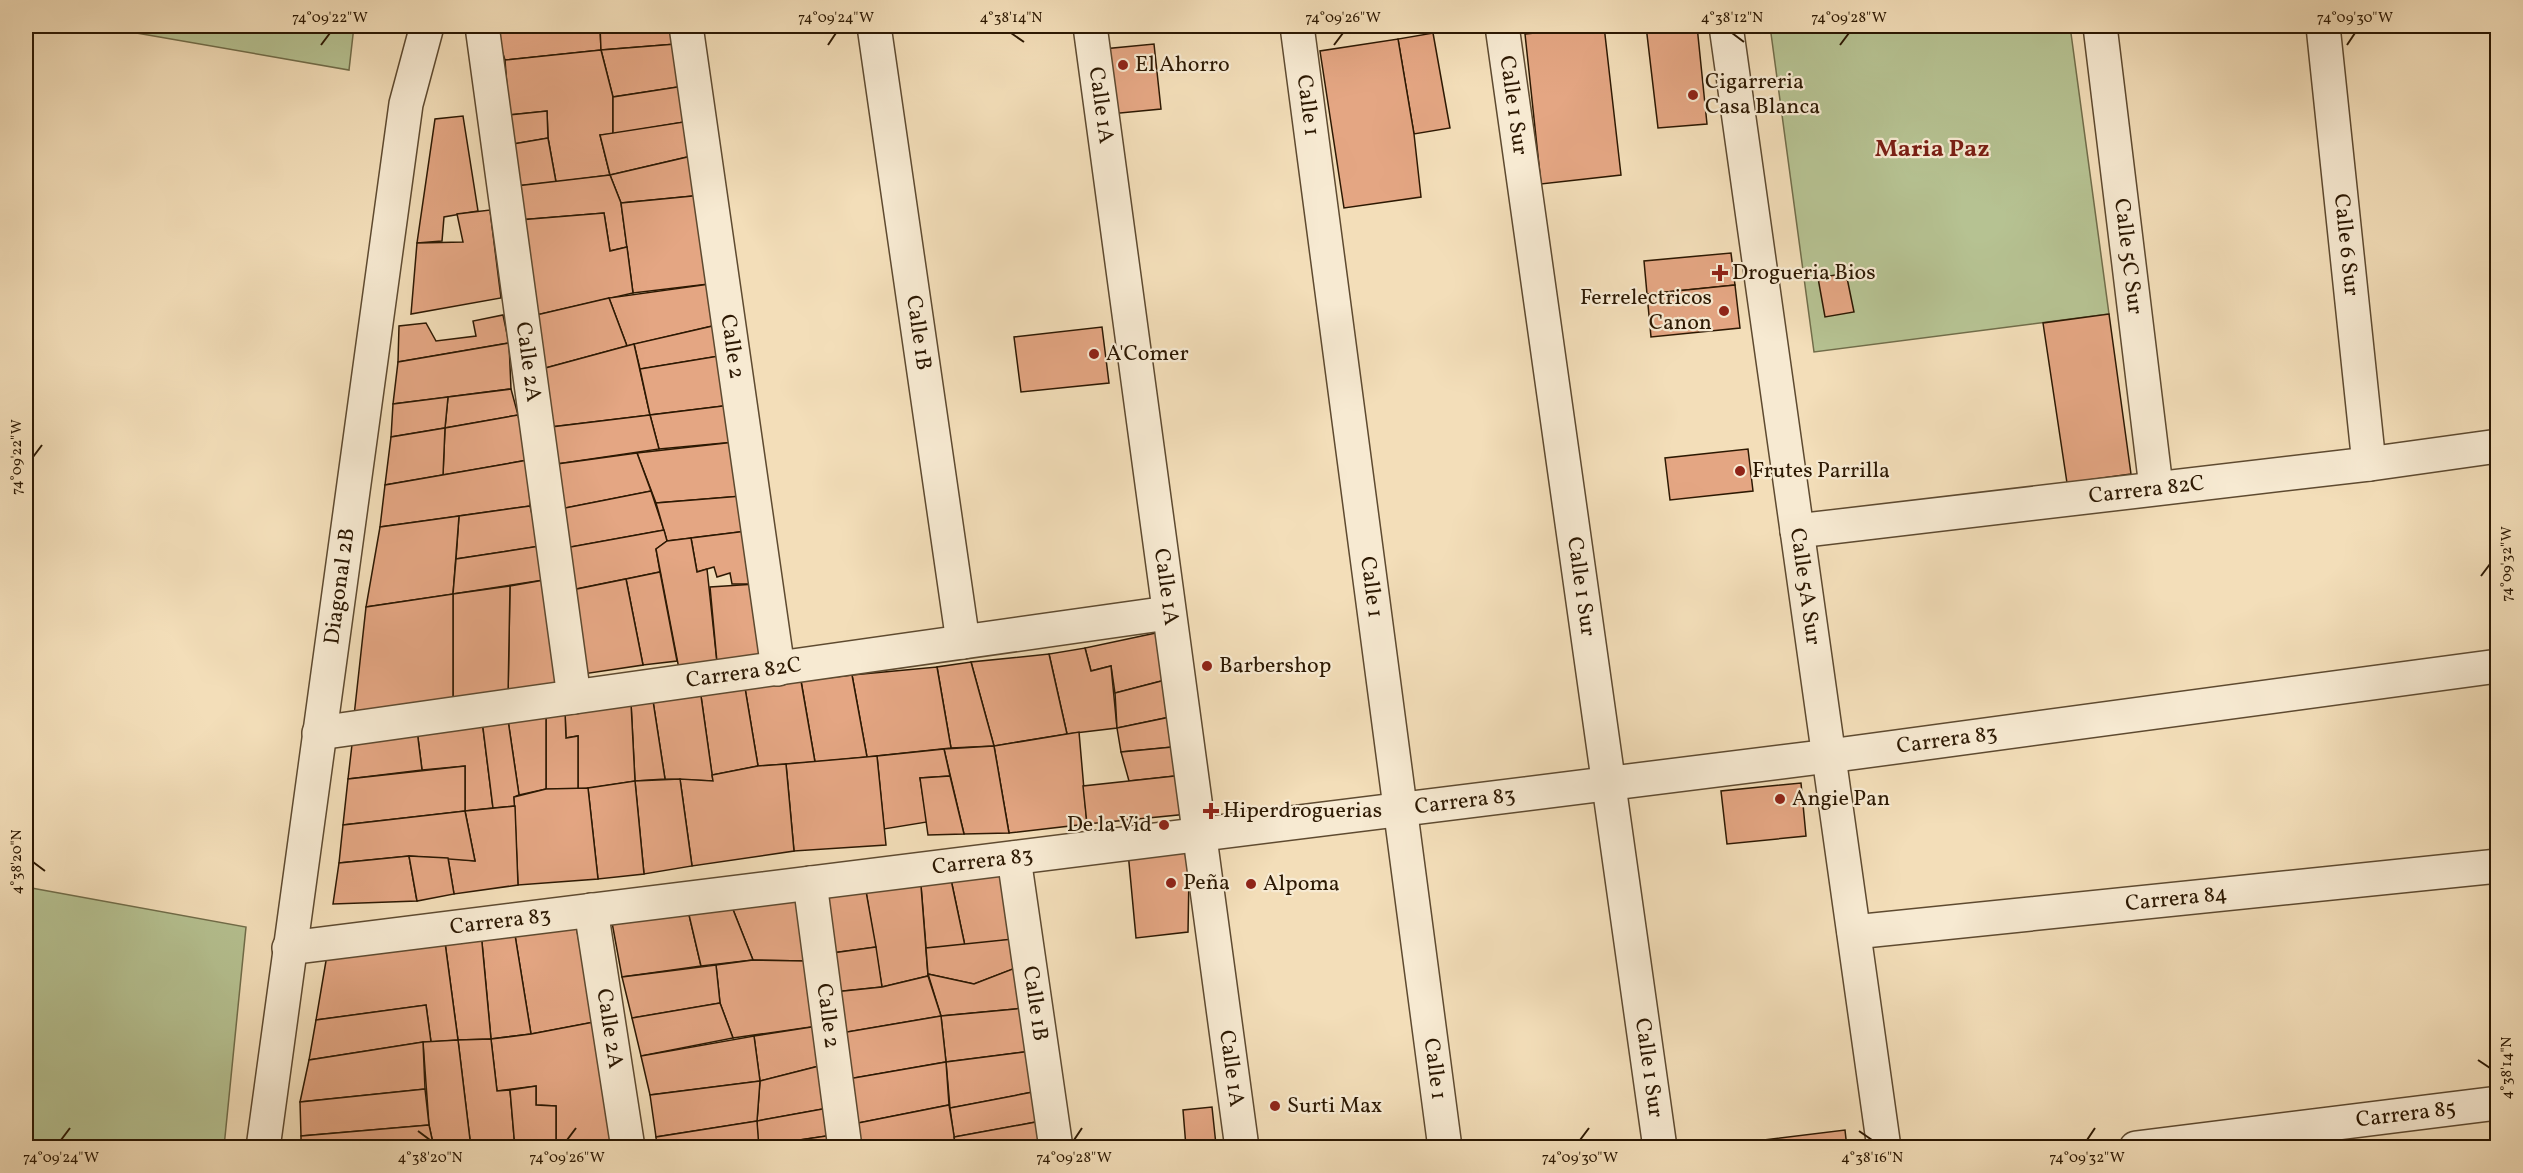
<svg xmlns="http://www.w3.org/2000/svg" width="2523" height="1173" viewBox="0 0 2523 1173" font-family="Vollkorn,serif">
  <rect width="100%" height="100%" fill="#f3deb9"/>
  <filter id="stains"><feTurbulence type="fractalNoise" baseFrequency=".00333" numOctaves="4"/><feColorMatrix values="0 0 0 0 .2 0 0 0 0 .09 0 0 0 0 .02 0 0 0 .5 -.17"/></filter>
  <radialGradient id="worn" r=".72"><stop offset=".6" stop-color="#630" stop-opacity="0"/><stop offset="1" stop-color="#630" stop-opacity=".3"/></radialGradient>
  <g fill="#b6c292" stroke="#716d4a" stroke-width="1.5">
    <polygon points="96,26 354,26 349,70"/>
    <polygon points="1770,26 2070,26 2109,314 1814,352"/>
    <polygon points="26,887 246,927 224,1147 26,1147"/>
  </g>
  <g fill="#e4a683" stroke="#2c1802" stroke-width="1.5">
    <polygon points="494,26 600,26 601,50 505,60"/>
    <polygon points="600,26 673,26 676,44 601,50"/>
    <polygon points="1604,26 1621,175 1541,184 1525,34"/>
    <polygon points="1646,26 1697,26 1707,124 1658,128"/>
    <polygon points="1433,33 1450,128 1414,134 1398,39"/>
    <polygon points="1398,39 1414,134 1421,197 1344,208 1320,51"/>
    <polygon points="676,44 684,86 613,97 601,50"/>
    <polygon points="1154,44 1161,109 1110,114 1103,49"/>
    <polygon points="601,50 613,97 613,134 600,135 610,175 556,182 548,138 547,111 509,115 505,60"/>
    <polygon points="684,86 690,121 613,134 613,97"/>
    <polygon points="547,111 548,138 513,144 509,115"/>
    <polygon points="463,116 478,211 444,217 442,241 417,243 435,119"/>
    <polygon points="690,121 696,155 610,175 600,135"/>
    <polygon points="548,138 556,182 516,186 513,144"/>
    <polygon points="696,155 703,195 621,203 610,175"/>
    <polygon points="610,175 621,203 627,247 610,251 604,213 519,220 516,186"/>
    <polygon points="703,195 717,283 633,293 621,203"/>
    <polygon points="490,210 501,298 411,314 417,243 463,242 457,214"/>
    <polygon points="604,213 610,251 627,247 633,293 532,316 519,220"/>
    <polygon points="1731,253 1735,285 1647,294 1644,261"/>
    <polygon points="1846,273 1854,312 1825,317 1818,278"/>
    <polygon points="717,283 717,325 627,346 609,298"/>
    <polygon points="1735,285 1740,328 1651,337 1647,294"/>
    <polygon points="609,298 627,346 538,370 532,316"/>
    <polygon points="2109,314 2131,474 2067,483 2043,323"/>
    <polygon points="503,315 509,343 398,362 399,326 426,323 436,341 476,336 473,321"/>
    <polygon points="717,325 725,355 640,369 634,344"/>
    <polygon points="1102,327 1109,383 1021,392 1014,337"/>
    <polygon points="509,343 511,389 393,404 398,362"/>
    <polygon points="634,344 650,415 551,427 538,370"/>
    <polygon points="725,355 731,405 650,415 640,369"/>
    <polygon points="511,389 518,415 445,428 448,397"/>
    <polygon points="448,397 445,428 391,437 393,404"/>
    <polygon points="731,405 735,442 659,449 650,415"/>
    <polygon points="518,415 528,460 443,475 445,428"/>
    <polygon points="650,415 659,449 557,464 551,427"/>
    <polygon points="445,428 443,475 385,485 391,437"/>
    <polygon points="735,442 742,496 656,503 637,453"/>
    <polygon points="1748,449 1753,491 1670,500 1665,458"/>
    <polygon points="637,453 651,491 560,509 557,464"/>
    <polygon points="528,460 530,506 380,527 385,485"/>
    <polygon points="651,491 664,530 565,548 560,509"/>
    <polygon points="742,496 747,531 667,541 656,503"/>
    <polygon points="530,506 540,546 456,559 459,516"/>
    <polygon points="459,516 453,594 366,607 380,527"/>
    <polygon points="664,530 667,541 656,549 660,572 571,590 565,548"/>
    <polygon points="747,531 756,584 732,584 730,573 717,577 714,567 697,572 691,538"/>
    <polygon points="691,538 697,572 707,569 717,662 679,669 656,549 667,541"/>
    <polygon points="540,546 550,579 453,594 456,559"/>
    <polygon points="660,572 677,661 643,665 626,579"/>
    <polygon points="550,579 564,690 508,697 510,586"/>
    <polygon points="626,579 643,665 583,674 567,591"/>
    <polygon points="756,584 769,660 717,662 710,587"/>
    <polygon points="510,586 508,697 453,701 453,594"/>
    <polygon points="453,594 453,701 354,716 366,607"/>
    <polygon points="1170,630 1173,678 1115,693 1111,666 1091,671 1085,648"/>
    <polygon points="1085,648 1091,671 1111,666 1117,728 1067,734 1049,654"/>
    <polygon points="1049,654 1067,734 994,746 971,662"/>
    <polygon points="971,662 994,746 951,748 937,667"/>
    <polygon points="937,667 951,748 867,757 852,675"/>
    <polygon points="852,675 867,757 815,762 801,681"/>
    <polygon points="1173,678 1175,716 1117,728 1115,693"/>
    <polygon points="801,681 815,762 758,766 745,688"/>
    <polygon points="745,688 758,766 712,775 701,696"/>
    <polygon points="701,696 713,781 665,779 653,701"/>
    <polygon points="653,701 665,779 635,781 631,703"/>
    <polygon points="631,703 635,781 578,790 578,736 566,738 565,711"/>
    <polygon points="565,711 566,738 578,736 578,790 546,789 546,717"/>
    <polygon points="1175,716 1183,746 1121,752 1117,728"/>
    <polygon points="546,717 546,789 519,795 508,720"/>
    <polygon points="482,720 493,808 465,811 465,766 422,770 417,730"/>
    <polygon points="482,720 508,720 519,795 514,797 515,806 493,808"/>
    <polygon points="417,730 422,770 348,779 353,736"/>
    <polygon points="1079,732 1087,824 1009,833 994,746"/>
    <polygon points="994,746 1009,833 964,834 944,749"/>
    <polygon points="1183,746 1184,775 1129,781 1121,752"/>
    <polygon points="944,749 950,776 920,778 927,822 884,829 877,756"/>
    <polygon points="877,756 886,845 794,851 786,764"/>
    <polygon points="786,764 794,851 692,866 680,779 713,781 712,775 758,766"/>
    <polygon points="465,766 465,811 343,825 348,779"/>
    <polygon points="1184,775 1188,814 1087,824 1083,786"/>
    <polygon points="950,776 964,834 928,835 920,778"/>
    <polygon points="680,779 692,866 644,874 635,781"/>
    <polygon points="635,781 644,874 598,879 588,788"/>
    <polygon points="1801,783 1806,836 1727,844 1721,791"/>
    <polygon points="588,788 598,879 518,885 514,797 546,789"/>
    <polygon points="515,806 518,885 454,894 448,858 475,861 465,811"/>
    <polygon points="465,811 475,861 409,856 339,863 343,825"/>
    <polygon points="1184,847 1189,874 1188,932 1136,938 1128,852"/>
    <polygon points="409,856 417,901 333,904 339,863"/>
    <polygon points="409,856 448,858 454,894 417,901"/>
    <polygon points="1002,862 1013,939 965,946 949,870"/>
    <polygon points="949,870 965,946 926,948 920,873"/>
    <polygon points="920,873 928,976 882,987 864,880"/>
    <polygon points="864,880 876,947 825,954 821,885"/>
    <polygon points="796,892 805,961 753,960 730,902"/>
    <polygon points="686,902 701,966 622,977 611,917"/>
    <polygon points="686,902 730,902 753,960 701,966"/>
    <polygon points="575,920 594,1022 531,1034 514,929"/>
    <polygon points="514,929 531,1034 491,1039 481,932"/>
    <polygon points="481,932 491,1039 458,1040 444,935"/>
    <polygon points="444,935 458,1040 431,1042 426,1005 316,1020 328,949"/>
    <polygon points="1013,939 1023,965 974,984 928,974 926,948"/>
    <polygon points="876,947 882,987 834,992 825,954"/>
    <polygon points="753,960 805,961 818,1026 733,1038 720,1003 716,965"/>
    <polygon points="716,965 720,1003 632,1018 622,977"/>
    <polygon points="1023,965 1025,1008 941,1016 928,974 974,984"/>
    <polygon points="928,976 941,1016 841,1033 834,992 882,987"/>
    <polygon points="720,1003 733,1038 641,1056 632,1018"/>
    <polygon points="426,1005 431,1042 423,1042 309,1060 316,1020"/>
    <polygon points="1025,1008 1032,1051 946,1062 941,1016"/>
    <polygon points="941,1016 946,1062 848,1079 841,1033"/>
    <polygon points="594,1022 626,1142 580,1148 556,1148 556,1106 536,1105 536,1086 497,1091 491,1039 531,1034"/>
    <polygon points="818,1026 823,1065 760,1081 754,1036"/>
    <polygon points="754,1036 760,1081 650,1095 641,1056"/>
    <polygon points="491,1039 497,1091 510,1090 515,1148 471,1148 458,1040"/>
    <polygon points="458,1040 471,1148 434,1148 429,1125 423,1042"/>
    <polygon points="423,1042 425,1089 300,1102 309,1060"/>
    <polygon points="1032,1051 1033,1092 950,1108 946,1062"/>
    <polygon points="946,1062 949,1105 853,1124 848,1079"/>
    <polygon points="823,1065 828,1108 757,1121 760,1081"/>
    <polygon points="760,1081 757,1121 656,1137 650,1095"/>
    <polygon points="536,1086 536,1105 556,1106 556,1148 515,1148 510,1090"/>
    <polygon points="425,1089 429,1125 301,1136 300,1102"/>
    <polygon points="1033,1092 1036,1122 954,1137 950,1108"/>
    <polygon points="949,1105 956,1148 857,1148 853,1124"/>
    <polygon points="1212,1107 1216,1145 1186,1147 1183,1110"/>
    <polygon points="828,1108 833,1135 758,1146 757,1121"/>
    <polygon points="757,1121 759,1148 657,1148 656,1137"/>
    <polygon points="1036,1122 1039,1148 956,1148 954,1137"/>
    <polygon points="429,1125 434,1148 301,1148 301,1136"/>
    <polygon points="1845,1130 1847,1148 1698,1148"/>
    <polygon points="833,1135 835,1148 759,1148 758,1146"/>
  </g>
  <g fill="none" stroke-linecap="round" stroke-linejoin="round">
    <defs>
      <g id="minor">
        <path id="s1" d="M482 26 574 697"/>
        <path id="s2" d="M686 26 778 669"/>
        <path id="s3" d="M874 26 963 642"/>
        <path id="s4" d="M1090 26 1242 1148"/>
        <path id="s5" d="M1297 26 1445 1148"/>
        <path id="s6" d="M1502 26 1660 1148"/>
        <path id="s7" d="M1726 26 1884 1148"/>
        <path id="s8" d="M2100 26 2156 487"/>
        <path id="s9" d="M2323 26 2369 464"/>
        <path id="s10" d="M1797 531 2369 464 2498 446"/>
        <path id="s11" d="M319 733 1168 613"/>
        <path id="s12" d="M1014 858 1056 1148"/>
        <path id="s13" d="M810 883 845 1148"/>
        <path id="s14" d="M591 910 628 1148"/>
        <path id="s15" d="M1854 932 2498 866"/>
        <path id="s16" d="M289 948 1829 756 2498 666"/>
        <path id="s17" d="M263 1148 406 104 427 26"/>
        <path id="s18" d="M2136 1148 2498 1103"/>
      </g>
    </defs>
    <use href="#minor" stroke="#5e4a30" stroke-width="36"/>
    <use href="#minor" stroke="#f7ead2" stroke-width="33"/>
  </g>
  <path fill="none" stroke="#2c1802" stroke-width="2" d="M1011 33 1024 42M1732 33 1744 42M321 45 330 33M828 45 836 33M1334 45 1343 33M1840 45 1849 33M2347 45 2355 33M33 457 42 445M2481 576 2490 564M33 862 45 871M2478 1060 2490 1068M418 1131 430 1140M1859 1131 1872 1140M61 1140 70 1128M567 1140 576 1128M1074 1140 1082 1128M1580 1140 1589 1128M2087 1140 2095 1128"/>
  <g fill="#8f2418" stroke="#f7ead2" stroke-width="2">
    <circle cx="1123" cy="65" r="6"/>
    <circle cx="1693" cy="95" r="6"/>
    <path d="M1717 264h6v6h6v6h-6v6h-6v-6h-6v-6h6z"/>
    <circle cx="1724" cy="311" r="6"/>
    <circle cx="1094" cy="354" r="6"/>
    <circle cx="1740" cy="471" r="6"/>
    <circle cx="1207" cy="666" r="6"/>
    <circle cx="1780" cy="799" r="6"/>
    <path d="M1208 802h6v6h6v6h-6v6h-6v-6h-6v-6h6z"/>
    <circle cx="1164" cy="825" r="6"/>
    <circle cx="1171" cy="883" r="6"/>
    <circle cx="1251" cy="884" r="6"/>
    <circle cx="1275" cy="1106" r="6"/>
  </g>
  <g text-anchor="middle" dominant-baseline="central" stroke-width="4.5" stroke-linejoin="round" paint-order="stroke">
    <g font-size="22" fill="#2c1802" stroke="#f7ead2" text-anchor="start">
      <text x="1135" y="65">El Ahorro</text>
      <text x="1705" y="82">Cigarreria<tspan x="1705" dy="25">Casa Blanca</tspan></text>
      <text x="1732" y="273">Drogueria Bios</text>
      <text x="1712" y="298" text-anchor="end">Ferrelectricos<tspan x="1712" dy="25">Canon</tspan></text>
      <text x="1106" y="354">A'Comer</text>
      <text x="1752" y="471">Frutes Parrilla</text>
      <text x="1219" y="666">Barbershop</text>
      <text x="1792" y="799">Angie Pan</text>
      <text x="1223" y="811">Hiperdroguerias</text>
      <text x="1152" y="825" text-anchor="end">De la Vid</text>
      <text x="1183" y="883">Peña</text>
      <text x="1263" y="884">Alpoma</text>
      <text x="1287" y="1106">Surti Max</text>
    </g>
    <g font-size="22" fill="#2c1802" stroke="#f7ead2">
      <text stroke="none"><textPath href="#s4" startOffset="80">Calle 1A</textPath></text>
      <text stroke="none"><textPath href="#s5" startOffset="80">Calle 1</textPath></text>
      <text stroke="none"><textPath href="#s6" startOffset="80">Calle 1 Sur</textPath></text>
      <text stroke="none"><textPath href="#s9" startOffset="220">Calle 6 Sur</textPath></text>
      <text stroke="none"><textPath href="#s8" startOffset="232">Calle 5C Sur</textPath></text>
      <text stroke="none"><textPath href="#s3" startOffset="310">Calle 1B</textPath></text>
      <text stroke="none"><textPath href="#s2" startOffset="324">Calle 2</textPath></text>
      <text stroke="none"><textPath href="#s1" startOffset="339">Calle 2A</textPath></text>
      <text stroke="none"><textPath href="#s10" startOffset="352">Carrera 82C</textPath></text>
      <text stroke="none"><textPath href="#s17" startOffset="567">Diagonal 2B</textPath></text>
      <text stroke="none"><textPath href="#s6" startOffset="566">Calle 1 Sur</textPath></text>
      <text stroke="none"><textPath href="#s7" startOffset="566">Calle 5A Sur</textPath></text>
      <text stroke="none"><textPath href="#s4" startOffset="566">Calle 1A</textPath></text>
      <text stroke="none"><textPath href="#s5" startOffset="566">Calle 1</textPath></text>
      <text stroke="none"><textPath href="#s11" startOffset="429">Carrera 82C</textPath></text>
      <text stroke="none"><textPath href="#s16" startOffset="1671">Carrera 83</textPath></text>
      <text stroke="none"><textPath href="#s16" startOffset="1185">Carrera 83</textPath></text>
      <text stroke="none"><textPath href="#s16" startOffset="699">Carrera 83</textPath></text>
      <text stroke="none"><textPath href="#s15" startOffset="324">Carrera 84</textPath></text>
      <text stroke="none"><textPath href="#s16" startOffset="213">Carrera 83</textPath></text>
      <text stroke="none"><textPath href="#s12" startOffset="147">Calle 1B</textPath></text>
      <text stroke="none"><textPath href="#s13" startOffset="134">Calle 2</textPath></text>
      <text stroke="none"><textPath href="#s14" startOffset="120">Calle 2A</textPath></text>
      <text stroke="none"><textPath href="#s4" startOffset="1052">Calle 1A</textPath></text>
      <text stroke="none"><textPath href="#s5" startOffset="1052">Calle 1</textPath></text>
      <text stroke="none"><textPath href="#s6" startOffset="1052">Calle 1 Sur</textPath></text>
      <text stroke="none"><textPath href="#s18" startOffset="272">Carrera 85</textPath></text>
    </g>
    <g font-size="24" font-weight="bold" fill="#7a1f14" stroke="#f7ead2">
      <text x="1932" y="150">Maria Paz</text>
    </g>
  </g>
  <rect width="2523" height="1173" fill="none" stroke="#f3deb9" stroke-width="66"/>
  <rect x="33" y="33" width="2457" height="1107" fill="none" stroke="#2c1802" stroke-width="2"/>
  <g font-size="15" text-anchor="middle" fill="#2c1802">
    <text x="330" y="22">74°09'22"W</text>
    <text x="836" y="22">74°09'24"W</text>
    <text x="1011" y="22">4°38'14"N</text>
    <text x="1343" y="22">74°09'26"W</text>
    <text x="1732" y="22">4°38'12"N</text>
    <text x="1849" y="22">74°09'28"W</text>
    <text x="2355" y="22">74°09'30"W</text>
    <text transform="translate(16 457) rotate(-90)" y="5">74°09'22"W</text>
    <text transform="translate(2506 564) rotate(-90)" y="5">74°09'32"W</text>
    <text transform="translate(16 862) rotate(-90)" y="5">4°38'20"N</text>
    <text transform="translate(2506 1068) rotate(-90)" y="5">4°38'14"N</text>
    <text x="61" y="1162">74°09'24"W</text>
    <text x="430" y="1162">4°38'20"N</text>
    <text x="567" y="1162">74°09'26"W</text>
    <text x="1074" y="1162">74°09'28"W</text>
    <text x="1580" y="1162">74°09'30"W</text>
    <text x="1872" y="1162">4°38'16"N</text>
    <text x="2087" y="1162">74°09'32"W</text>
  </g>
  <rect width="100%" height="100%" filter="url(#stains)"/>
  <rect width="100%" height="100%" fill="url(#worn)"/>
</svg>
